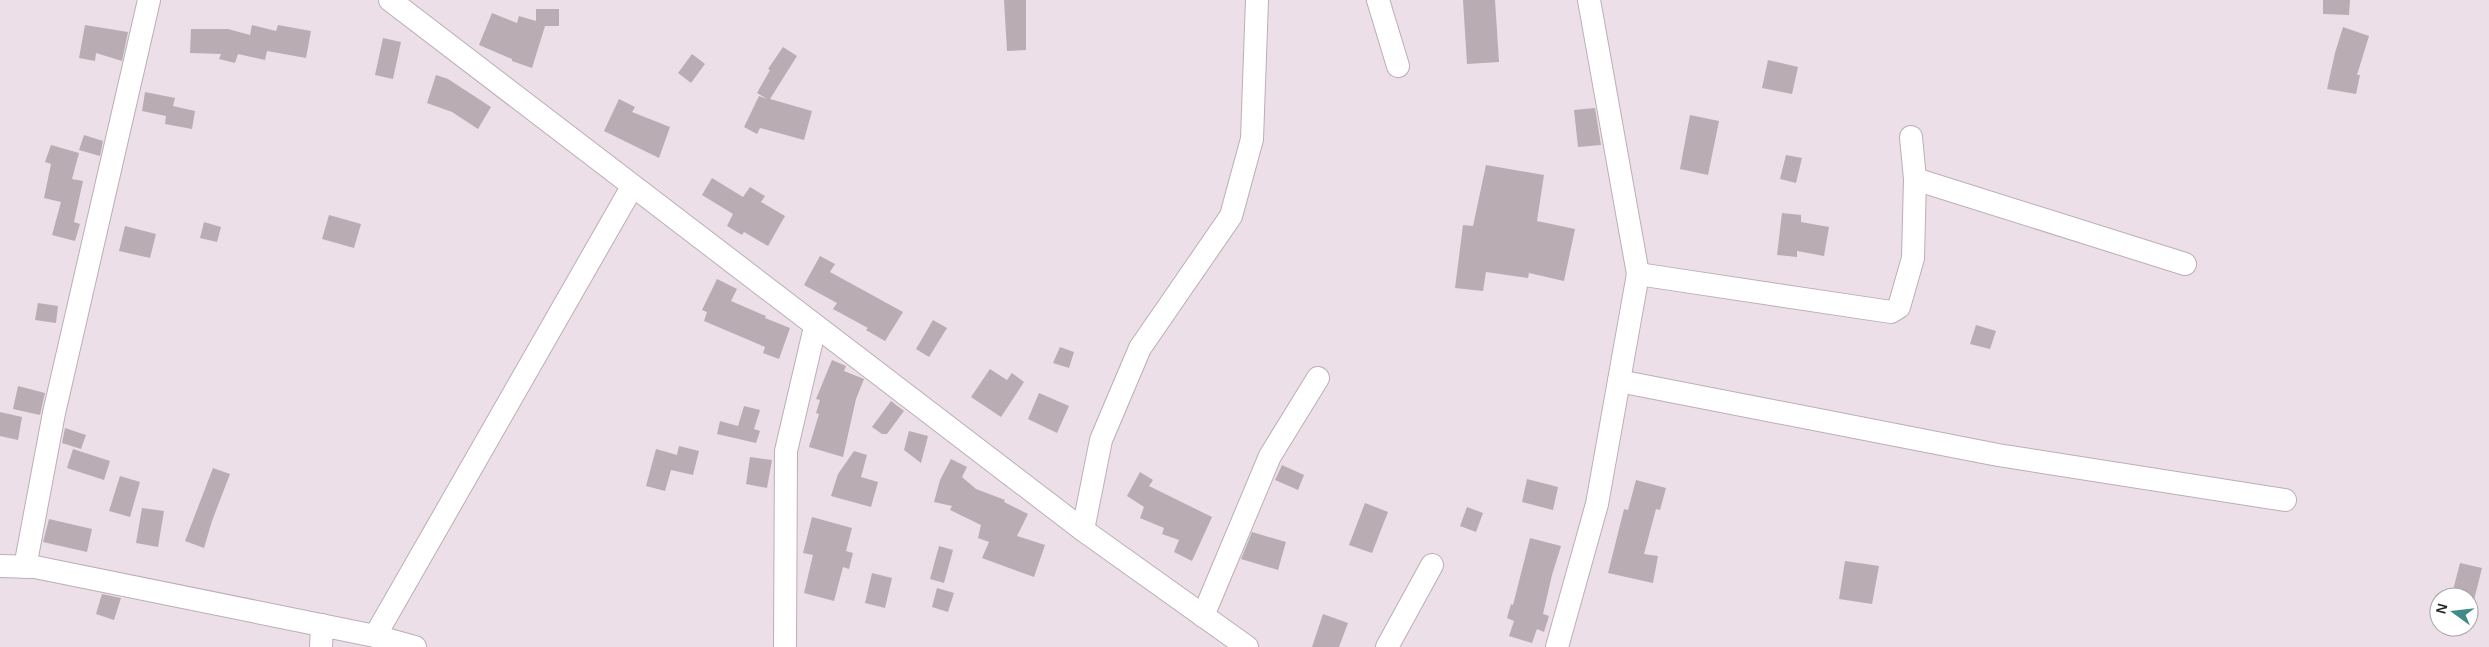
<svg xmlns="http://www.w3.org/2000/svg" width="2489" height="647" viewBox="0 0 2489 647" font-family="Arial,sans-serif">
  <rect width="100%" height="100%" fill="#eddfe7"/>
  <g fill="#b9acb3">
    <polygon points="1004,0 1026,0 1026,50 1007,51"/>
    <polygon points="1463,0 1495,0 1499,62 1467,64"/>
    <polygon points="2323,0 2350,0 2349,15 2323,14"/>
    <polygon points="536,9 559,9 559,26 545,26 532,68 512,61 512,59 479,45 492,13 517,23 519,16 536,21"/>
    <polygon points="85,25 128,32 122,61 96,53 95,61 79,58"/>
    <polygon points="252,25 276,31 278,25 311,31 306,58 267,51 265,60 238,54 235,63 219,59 221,54 190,53 191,29 228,29 250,35"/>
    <polygon points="2343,27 2369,36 2357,75 2360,75 2356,94 2327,89 2335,53"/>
    <polygon points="383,38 401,42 393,79 375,75"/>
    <polygon points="783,47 797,56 770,99 812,111 804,140 760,128 757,134 744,127 759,96 767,99 757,93 770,70 768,69"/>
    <polygon points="692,54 705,64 691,83 678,73"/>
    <polygon points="1768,60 1798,67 1792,94 1762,88"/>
    <polygon points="436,75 448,79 491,107 478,129 452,112 427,103"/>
    <polygon points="145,92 175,98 173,106 195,111 192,129 165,124 166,116 142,111"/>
    <polygon points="619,99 635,107 632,112 670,127 659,158 604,131"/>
    <polygon points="1595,108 1601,145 1578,147 1574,110"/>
    <polygon points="1690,115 1719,121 1708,175 1680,169"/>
    <polygon points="84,135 103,141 100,156 79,150"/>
    <polygon points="51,145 79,153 72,179 83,181 74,222 80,224 75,241 52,235 61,202 44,198 51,164 45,162"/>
    <polygon points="1786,155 1802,158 1796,183 1780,179"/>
    <polygon points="1486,165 1544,175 1537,221 1575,229 1564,281 1529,273 1528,278 1486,272 1483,291 1455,288 1463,225 1473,226"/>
    <polygon points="712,178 743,197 750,187 765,196 761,202 785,216 768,246 744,232 742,235 727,226 733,214 702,195"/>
    <polygon points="1782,213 1801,215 1801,222 1829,227 1824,256 1797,251 1797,257 1777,255"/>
    <polygon points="329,215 361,224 354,248 322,239"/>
    <polygon points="204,222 221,227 217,242 200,238"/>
    <polygon points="125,226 156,234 150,258 119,251"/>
    <polygon points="820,256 835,264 830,272 903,312 885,341 866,330 868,328 833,309 837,303 804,285"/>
    <polygon points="717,279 737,289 731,301 766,316 765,318 790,328 779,359 763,353 765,347 704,321 707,312 702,310"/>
    <polygon points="38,303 58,306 56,323 35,320"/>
    <polygon points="933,320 947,328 929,357 916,349"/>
    <polygon points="1976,325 1996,331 1990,349 1970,344"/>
    <polygon points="1060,347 1074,352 1069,368 1053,363"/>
    <polygon points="832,360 846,366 844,371 864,379 856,399 843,457 809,447 819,414 816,413 820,400 816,399"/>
    <polygon points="990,369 1007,380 1012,373 1024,382 1001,417 971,397"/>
    <polygon points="18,386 45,393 40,415 13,409"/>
    <polygon points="1039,393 1069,406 1057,433 1028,419"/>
    <polygon points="891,401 904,411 887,434 882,434 872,427"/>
    <polygon points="744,406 760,410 754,429 760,431 756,443 717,434 720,421 738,426"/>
    <polygon points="0,412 22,417 18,440 0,436"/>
    <polygon points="65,428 86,435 81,449 62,443"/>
    <polygon points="909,431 928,436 921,463 904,450"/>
    <polygon points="679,446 699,451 693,475 671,470 665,491 646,486 656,449 677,455"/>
    <polygon points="73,449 110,461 104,480 67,468"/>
    <polygon points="854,451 867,455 861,477 878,482 871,507 831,496 838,474"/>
    <polygon points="750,457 772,460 767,488 746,484"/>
    <polygon points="951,459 967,467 962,477 976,489 1005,500 1004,502 1028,514 1017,536 1045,545 1034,577 982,558 989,542 978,538 981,525 950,510 952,506 934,502 940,480"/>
    <polygon points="1282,465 1304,475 1298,490 1275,480"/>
    <polygon points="213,468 230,474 212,521 204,548 185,541"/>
    <polygon points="1140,472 1153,480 1149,486 1212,517 1192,561 1174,552 1179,540 1162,534 1164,528 1140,518 1144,507 1127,496"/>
    <polygon points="120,476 140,482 130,517 109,511"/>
    <polygon points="1527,479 1558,487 1553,510 1522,502"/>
    <polygon points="1636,480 1666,488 1660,510 1656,509 1644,554 1658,556 1653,583 1608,573 1624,509 1628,510"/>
    <polygon points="1365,503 1388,512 1372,553 1349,545"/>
    <polygon points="1467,507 1483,513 1476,532 1460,526"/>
    <polygon points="142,508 164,511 158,547 136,543"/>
    <polygon points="812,517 852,528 846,551 853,553 849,569 843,567 834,601 804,593 813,555 803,553"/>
    <polygon points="49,519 92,529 87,552 43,542"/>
    <polygon points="1252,532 1286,542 1278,570 1241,559"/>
    <polygon points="1530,538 1561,546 1552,575 1543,614 1549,616 1544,632 1537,629 1532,643 1509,636 1514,621 1507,618 1511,604 1513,605"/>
    <polygon points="939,546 953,550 944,583 930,579"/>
    <polygon points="1845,561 1879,566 1872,604 1839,599"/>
    <polygon points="2460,563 2482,568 2474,600 2452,594"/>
    <polygon points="872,573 892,578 885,608 865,603"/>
    <polygon points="937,588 954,593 948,612 932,607"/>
    <polygon points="102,594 121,598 114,620 96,614"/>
    <polygon points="1323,614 1348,623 1339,647 1312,647"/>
  </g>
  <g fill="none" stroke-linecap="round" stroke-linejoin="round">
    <defs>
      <g id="minor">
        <polyline points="390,0 1083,530 1247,647"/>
        <polyline points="1378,0 1398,66"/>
        <polyline points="1915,179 2185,264"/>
        <polyline points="1638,274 1891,312 1899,307 1913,258 1915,179 1911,137"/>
        <polyline points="1619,381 1998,455 2285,500"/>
        <polyline points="1083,530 1101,440 1140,348 1231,216 1252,139 1257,0"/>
        <polyline points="0,566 35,567 375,636 415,647"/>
        <polyline points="25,567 54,413 149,0"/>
        <polyline points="1203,616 1270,456 1318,378"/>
        <polyline points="375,636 632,187"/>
        <polyline points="321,647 322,625"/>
        <polyline points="785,647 786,451 815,327"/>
        <polyline points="1387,647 1432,565"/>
        <polyline points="1557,647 1597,504 1638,274 1589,0"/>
      </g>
    </defs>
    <use href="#minor" stroke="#bbaeb6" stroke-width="24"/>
    <use href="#minor" stroke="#fff" stroke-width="22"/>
  </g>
  <g transform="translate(2454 612) rotate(285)"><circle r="24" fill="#ffffff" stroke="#a7a5a7"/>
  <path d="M0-4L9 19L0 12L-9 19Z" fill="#428a87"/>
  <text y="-8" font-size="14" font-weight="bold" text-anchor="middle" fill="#241f22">N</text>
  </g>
</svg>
